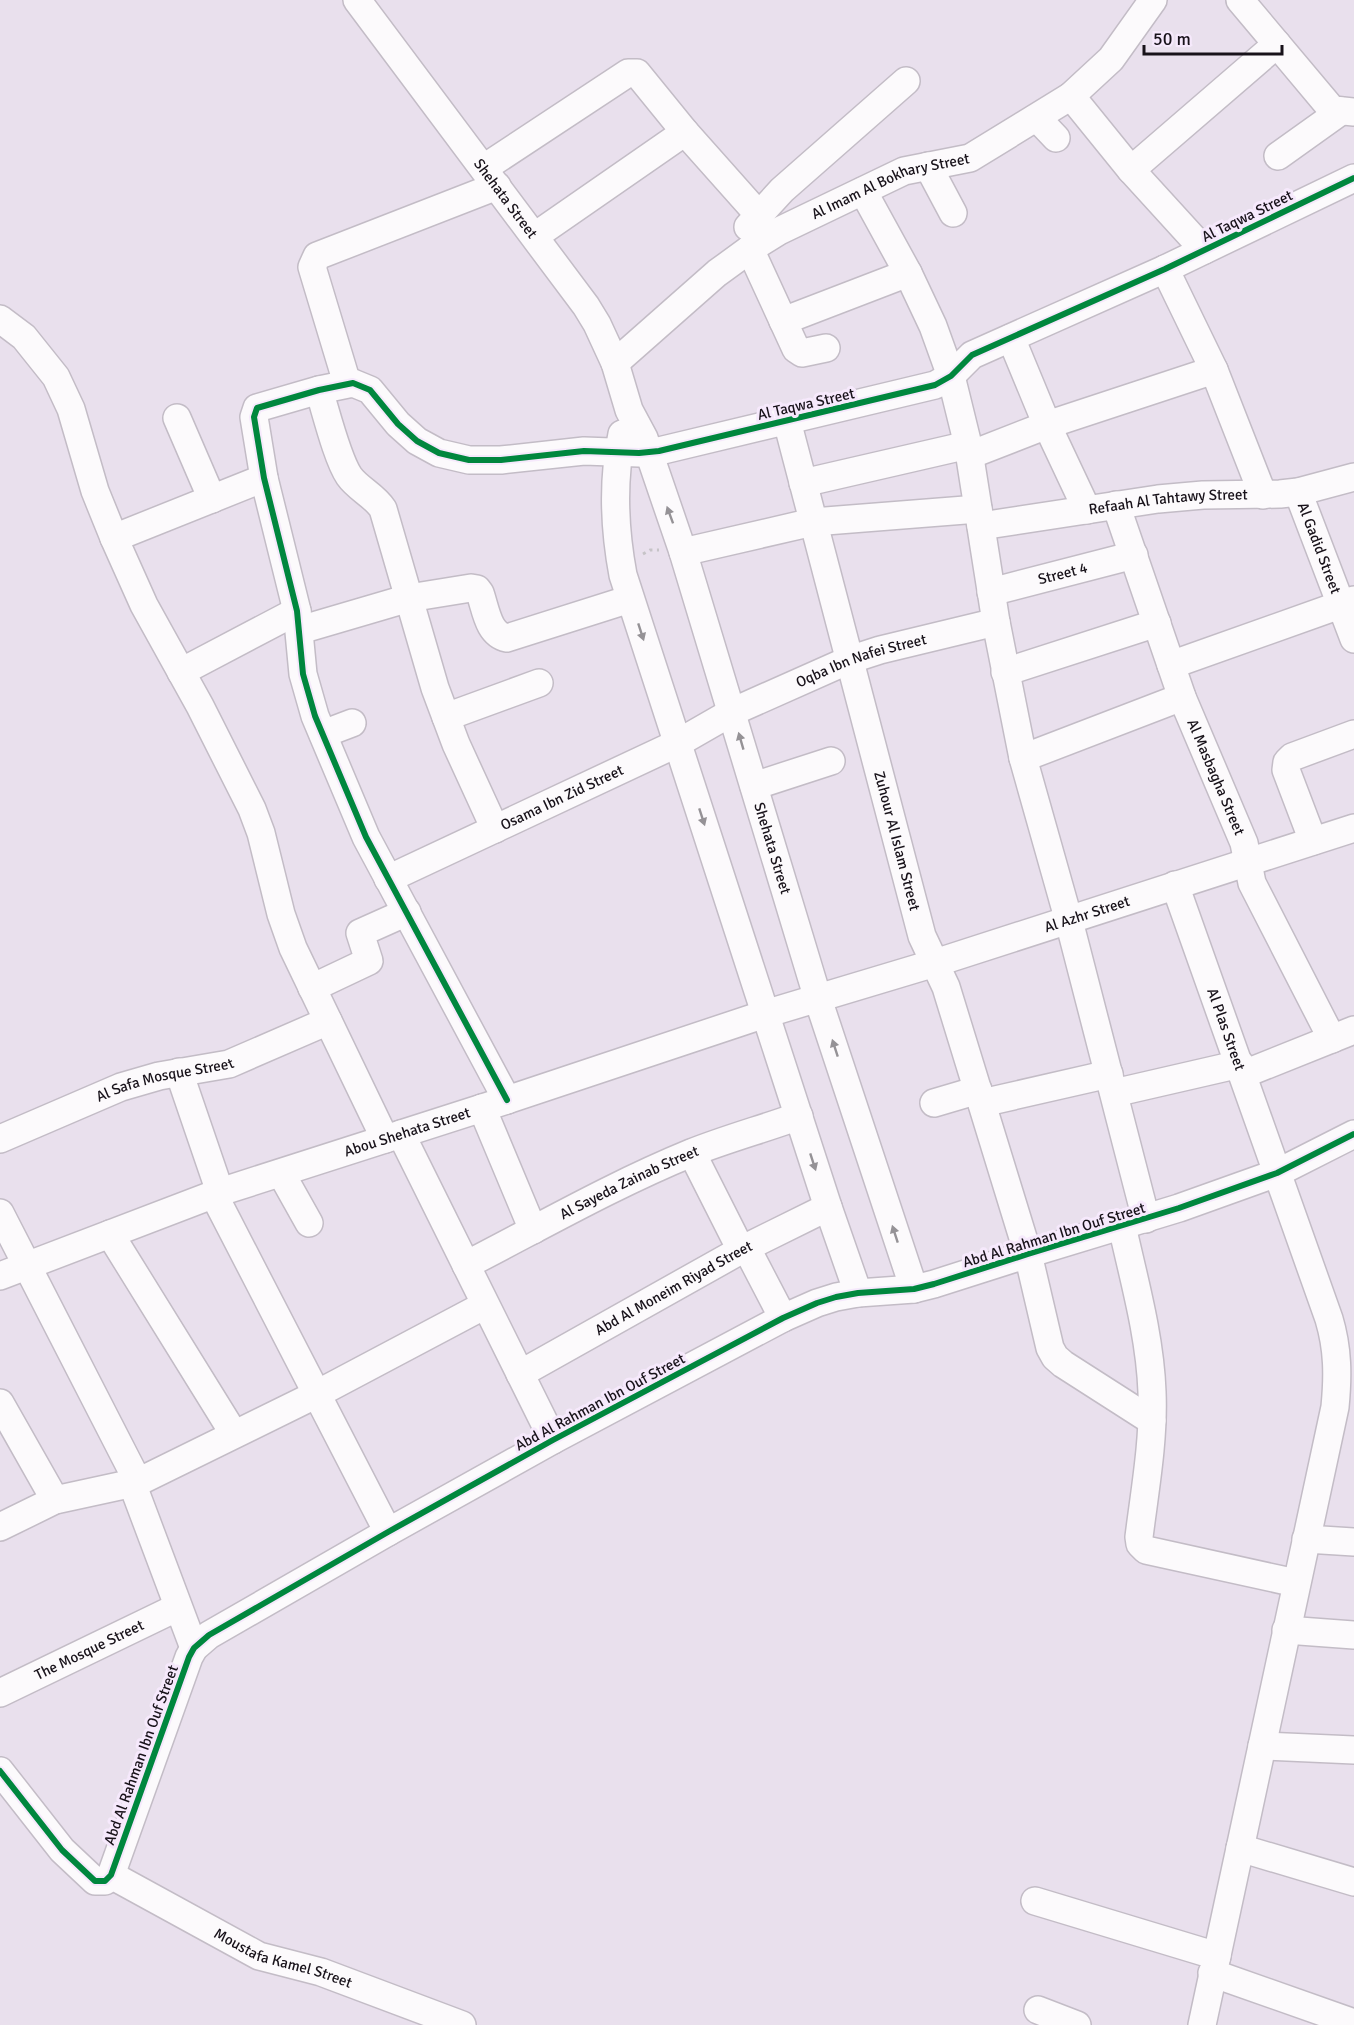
<svg xmlns="http://www.w3.org/2000/svg" width="1354" height="2025" viewBox="0 0 1354 2025" font-family="Signika,sans-serif">
  <rect width="100%" height="100%" fill="#e9e0ed"/>
  <g fill="none" stroke-linecap="round" stroke-linejoin="round">
    <defs>
      <g id="minor">
        <path id="s1" d="M357 0 586 306 597 324 615 363 629 410 644 438 683 552 818 999 914 1289"/>
        <polyline points="1240,0 1329,106 1334,110 1354,112"/>
        <polyline points="1071,96 1131,170 1204,250"/>
        <polyline points="1037,118 1056,138"/>
        <polyline points="1278,156 1341,111"/>
        <polyline points="928,166 953,213"/>
        <polyline points="484,168 628,73 637,73 685,132 758,214"/>
        <polyline points="1131,170 1277,44"/>
        <polyline points="863,191 908,273 933,326 951,376 968,445 996,622 1023,758 1069,921 1146,1219"/>
        <polyline points="748,227 782,190 906,81"/>
        <polyline points="535,236 685,132"/>
        <polyline points="750,249 796,349 802,353 826,348"/>
        <polyline points="1165,269 1214,370 1263,495"/>
        <polyline points="0,319 24,337 56,377 71,409 95,491 114,538 144,605 200,706 252,809 261,833 281,914 293,948 385,1139"/>
        <polyline points="783,321 908,273"/>
        <polyline points="1011,338 1047,425 1087,510"/>
        <path id="s2" d="M615 363 717 273 750 249 779 231 904 171 970 158 1071 96 1111 59 1153 0"/>
        <polyline points="347,383 312,267 317,256 497,186"/>
        <path d="M319 390C326 412 337 458 349 476 358 489 374 495 383 509L435 688 456 744 495 829"/>
        <polyline points="177,418 212,499"/>
        <path id="s3" d="M787 421 922 936 946 987 1028 1254 1050 1348 1055 1357 1063 1364 1152 1421"/>
        <path d="M622 434C612 482 614 527 623 575L828 1207 858 1293"/>
        <polyline points="970,455 1047,425 1214,370"/>
        <polyline points="803,483 968,445"/>
        <path id="s4" d="M1298 492 1354 639"/>
        <path id="s5" d="M1116 505 1182 697 1244 843 1252 883 1332 1039"/>
        <path id="s6" d="M981 526 1158 499 1203 495 1280 494 1298 492 1354 477"/>
        <polyline points="114,538 264,478"/>
        <polyline points="683,552 813,522 978,509"/>
        <path id="s7" d="M991 592 1134 555"/>
        <path d="M300 630 409 598 471 588 477 589 480 593C486 610 488 634 507 638L630 599"/>
        <polyline points="1171,665 1354,600"/>
        <polyline points="181,672 297,611"/>
        <polyline points="1005,672 1157,623"/>
        <polyline points="446,717 539,683"/>
        <polyline points="323,734 352,723"/>
        <polyline points="1023,758 1182,697"/>
        <polyline points="754,786 831,761"/>
        <polyline points="1313,841 1286,770 1287,762 1292,757 1354,734"/>
        <path id="s8" d="M388 879 678 743 732 712 849 660 880 650 996 622"/>
        <path id="s9" d="M1175 885 1329 1319C1338 1349 1338 1376 1335 1407L1202 2025"/>
        <polyline points="312,988 369,961 360,933 407,912"/>
        <polyline points="179,1072 220,1192"/>
        <polyline points="1244,1074 1354,1030"/>
        <polyline points="1114,1093 1240,1064"/>
        <polyline points="507,1100 366,837 315,716 303,674 297,611 264,478 254,417 257,408 319,390 353,383 370,390 398,424 417,441 439,453 469,460 501,460 584,451 639,453 659,451 935,385 951,376 972,355 1165,269 1354,178"/>
        <polyline points="934,1103 978,1090"/>
        <polyline points="982,1103 1109,1074"/>
        <polyline points="482,1108 533,1230"/>
        <polyline points="401,1134 553,1440"/>
        <path id="s10" d="M0 1139 121 1087 159 1076 229 1064 328 1021"/>
        <polyline points="692,1153 741,1250"/>
        <polyline points="281,1173 309,1223"/>
        <polyline points="214,1195 388,1532"/>
        <polyline points="0,1213 138,1482"/>
        <path d="M1122 1226C1134 1280 1150 1336 1152 1392 1154 1440 1145 1489 1139 1537L1140 1544 1146 1550 1296 1583"/>
        <polyline points="110,1234 234,1434"/>
        <polyline points="746,1247 783,1318"/>
        <path id="s11" d="M466 1265C540 1227 613 1185 691 1153 726 1139 763 1129 799 1116"/>
        <path id="s12" d="M0 1276 220 1192 507 1100 765 1014 935 963 1354 828"/>
        <path id="s13" d="M520 1374 741 1250 828 1207"/>
        <polyline points="0,1403 55,1500"/>
        <polyline points="132,1483 194,1648"/>
        <polyline points="0,1527 55,1500 138,1482 317,1394 485,1305"/>
        <polyline points="1306,1539 1354,1542"/>
        <polyline points="1286,1630 1354,1635"/>
        <path id="s14" d="M0 1693 178 1607"/>
        <polyline points="1262,1746 1354,1750"/>
        <polyline points="0,1771 62,1850 95,1881 105,1881 111,1875 189,1657 194,1648 209,1635 388,1532 553,1440 783,1318 817,1303 836,1297 858,1293 914,1289 934,1284 1028,1254 1179,1208 1277,1173 1354,1134"/>
        <polyline points="1240,1848 1354,1882"/>
        <path id="s15" d="M111 1875 259 1956 321 1972 462 2025"/>
        <polyline points="1035,1901 1217,1956"/>
        <polyline points="1212,1973 1354,2023"/>
        <polyline points="1038,2010 1077,2025"/>
      </g>
    </defs>
    <use href="#minor" stroke="#c3bcc6" stroke-width="30"/>
    <polyline stroke="#c6c3c7" stroke-width="3" stroke-dasharray="3 4.5" stroke-linecap="butt" points="643,554 650,550 659,550"/>
    <use href="#minor" stroke="#fcfafc" stroke-width="27"/>
    <defs>
      <g id="cycleway">
        <polyline points="507,1100 366,837 315,716 303,674 297,611 264,478 254,417 257,408 319,390 353,383 370,390 398,424 417,441 439,453 469,460 501,460 584,451 639,453 659,451 935,385 951,376 972,355 1165,269 1354,178"/>
        <polyline points="0,1771 62,1850 95,1881 105,1881 111,1875 189,1657 194,1648 209,1635 388,1532 553,1440 783,1318 817,1303 836,1297 858,1293 914,1289 934,1284 1028,1254 1179,1208 1277,1173 1354,1134"/>
      </g>
    </defs>
    <use href="#cycleway" stroke="#f6e9fc" stroke-width="10"/>
    <use href="#cycleway" stroke="#00873e" stroke-width="6"/>
  </g>
  <defs><path id="oneway-solid" d="M-6-.8H1V-3.2L6.5 0L1 3.2V.8H-6Z" transform="scale(1.5)"/></defs>
  <g fill="#959296">
    <use href="#oneway-solid" transform="translate(670 515) rotate(-110)"/>
    <use href="#oneway-solid" transform="translate(641 632) rotate(72)"/>
    <use href="#oneway-solid" transform="translate(741 741) rotate(-106)"/>
    <use href="#oneway-solid" transform="translate(702 817) rotate(72)"/>
    <use href="#oneway-solid" transform="translate(835 1048) rotate(-108)"/>
    <use href="#oneway-solid" transform="translate(813 1162) rotate(72)"/>
    <use href="#oneway-solid" transform="translate(895 1234) rotate(-108)"/>
  </g>
  <g text-anchor="middle" dominant-baseline="central" stroke-width="6" stroke-linejoin="round" paint-order="stroke">
    <g font-size="15" fill="#18121a" stroke="#f6e9fc">
      <text stroke="none"><textPath href="#s2" startOffset="332">Al Imam Al Bokhary Street</textPath></text>
      <text stroke="none"><textPath href="#s1" startOffset="248">Shehata Street</textPath></text>
      <text transform="translate(1247 216) rotate(-26)">Al Taqwa Street</text>
      <text transform="translate(806 404) rotate(-13)">Al Taqwa Street</text>
      <text stroke="none"><textPath href="#s6" startOffset="189">Refaah Al Tahtawy Street</textPath></text>
      <text stroke="none"><textPath href="#s4" startOffset="60">Al Gadid Street</textPath></text>
      <text stroke="none"><textPath href="#s7" startOffset="74">Street 4</textPath></text>
      <text stroke="none"><textPath href="#s8" startOffset="522">Oqba Ibn Nafei Street</textPath></text>
      <text stroke="none"><textPath href="#s5" startOffset="290">Al Masbagha Street</textPath></text>
      <text stroke="none"><textPath href="#s8" startOffset="192">Osama Ibn Zid Street</textPath></text>
      <text stroke="none"><textPath href="#s3" startOffset="434">Zuhour Al Islam Street</textPath></text>
      <text stroke="none"><textPath href="#s1" startOffset="957">Shehata Street</textPath></text>
      <text stroke="none"><textPath href="#s12" startOffset="1146">Al Azhr Street</textPath></text>
      <text stroke="none"><textPath href="#s9" startOffset="153">Al Plas Street</textPath></text>
      <text stroke="none"><textPath href="#s10" startOffset="176">Al Safa Mosque Street</textPath></text>
      <text stroke="none"><textPath href="#s12" startOffset="432">Abou Shehata Street</textPath></text>
      <text stroke="none"><textPath href="#s11" startOffset="183">Al Sayeda Zainab Street</textPath></text>
      <text transform="translate(1054 1235) rotate(-17)">Abd Al Rahman Ibn Ouf Street</text>
      <text stroke="none"><textPath href="#s13" startOffset="176">Abd Al Moneim Riyad Street</textPath></text>
      <text transform="translate(600 1402) rotate(-28)">Abd Al Rahman Ibn Ouf Street</text>
      <text stroke="none"><textPath href="#s14" startOffset="99">The Mosque Street</textPath></text>
      <text transform="translate(141 1755) rotate(-70)">Abd Al Rahman Ibn Ouf Street</text>
      <text stroke="none"><textPath href="#s15" startOffset="192">Moustafa Kamel Street</textPath></text>
    </g>
  </g>
  <path d="M1144 45v9h138v-9" fill="none" stroke="#18121a" stroke-width="3"/>
  <text x="1153" y="45" font-size="18" fill="#18121a" stroke="#f6e9fc" stroke-width="4.5" paint-order="stroke">50 m</text>
</svg>
